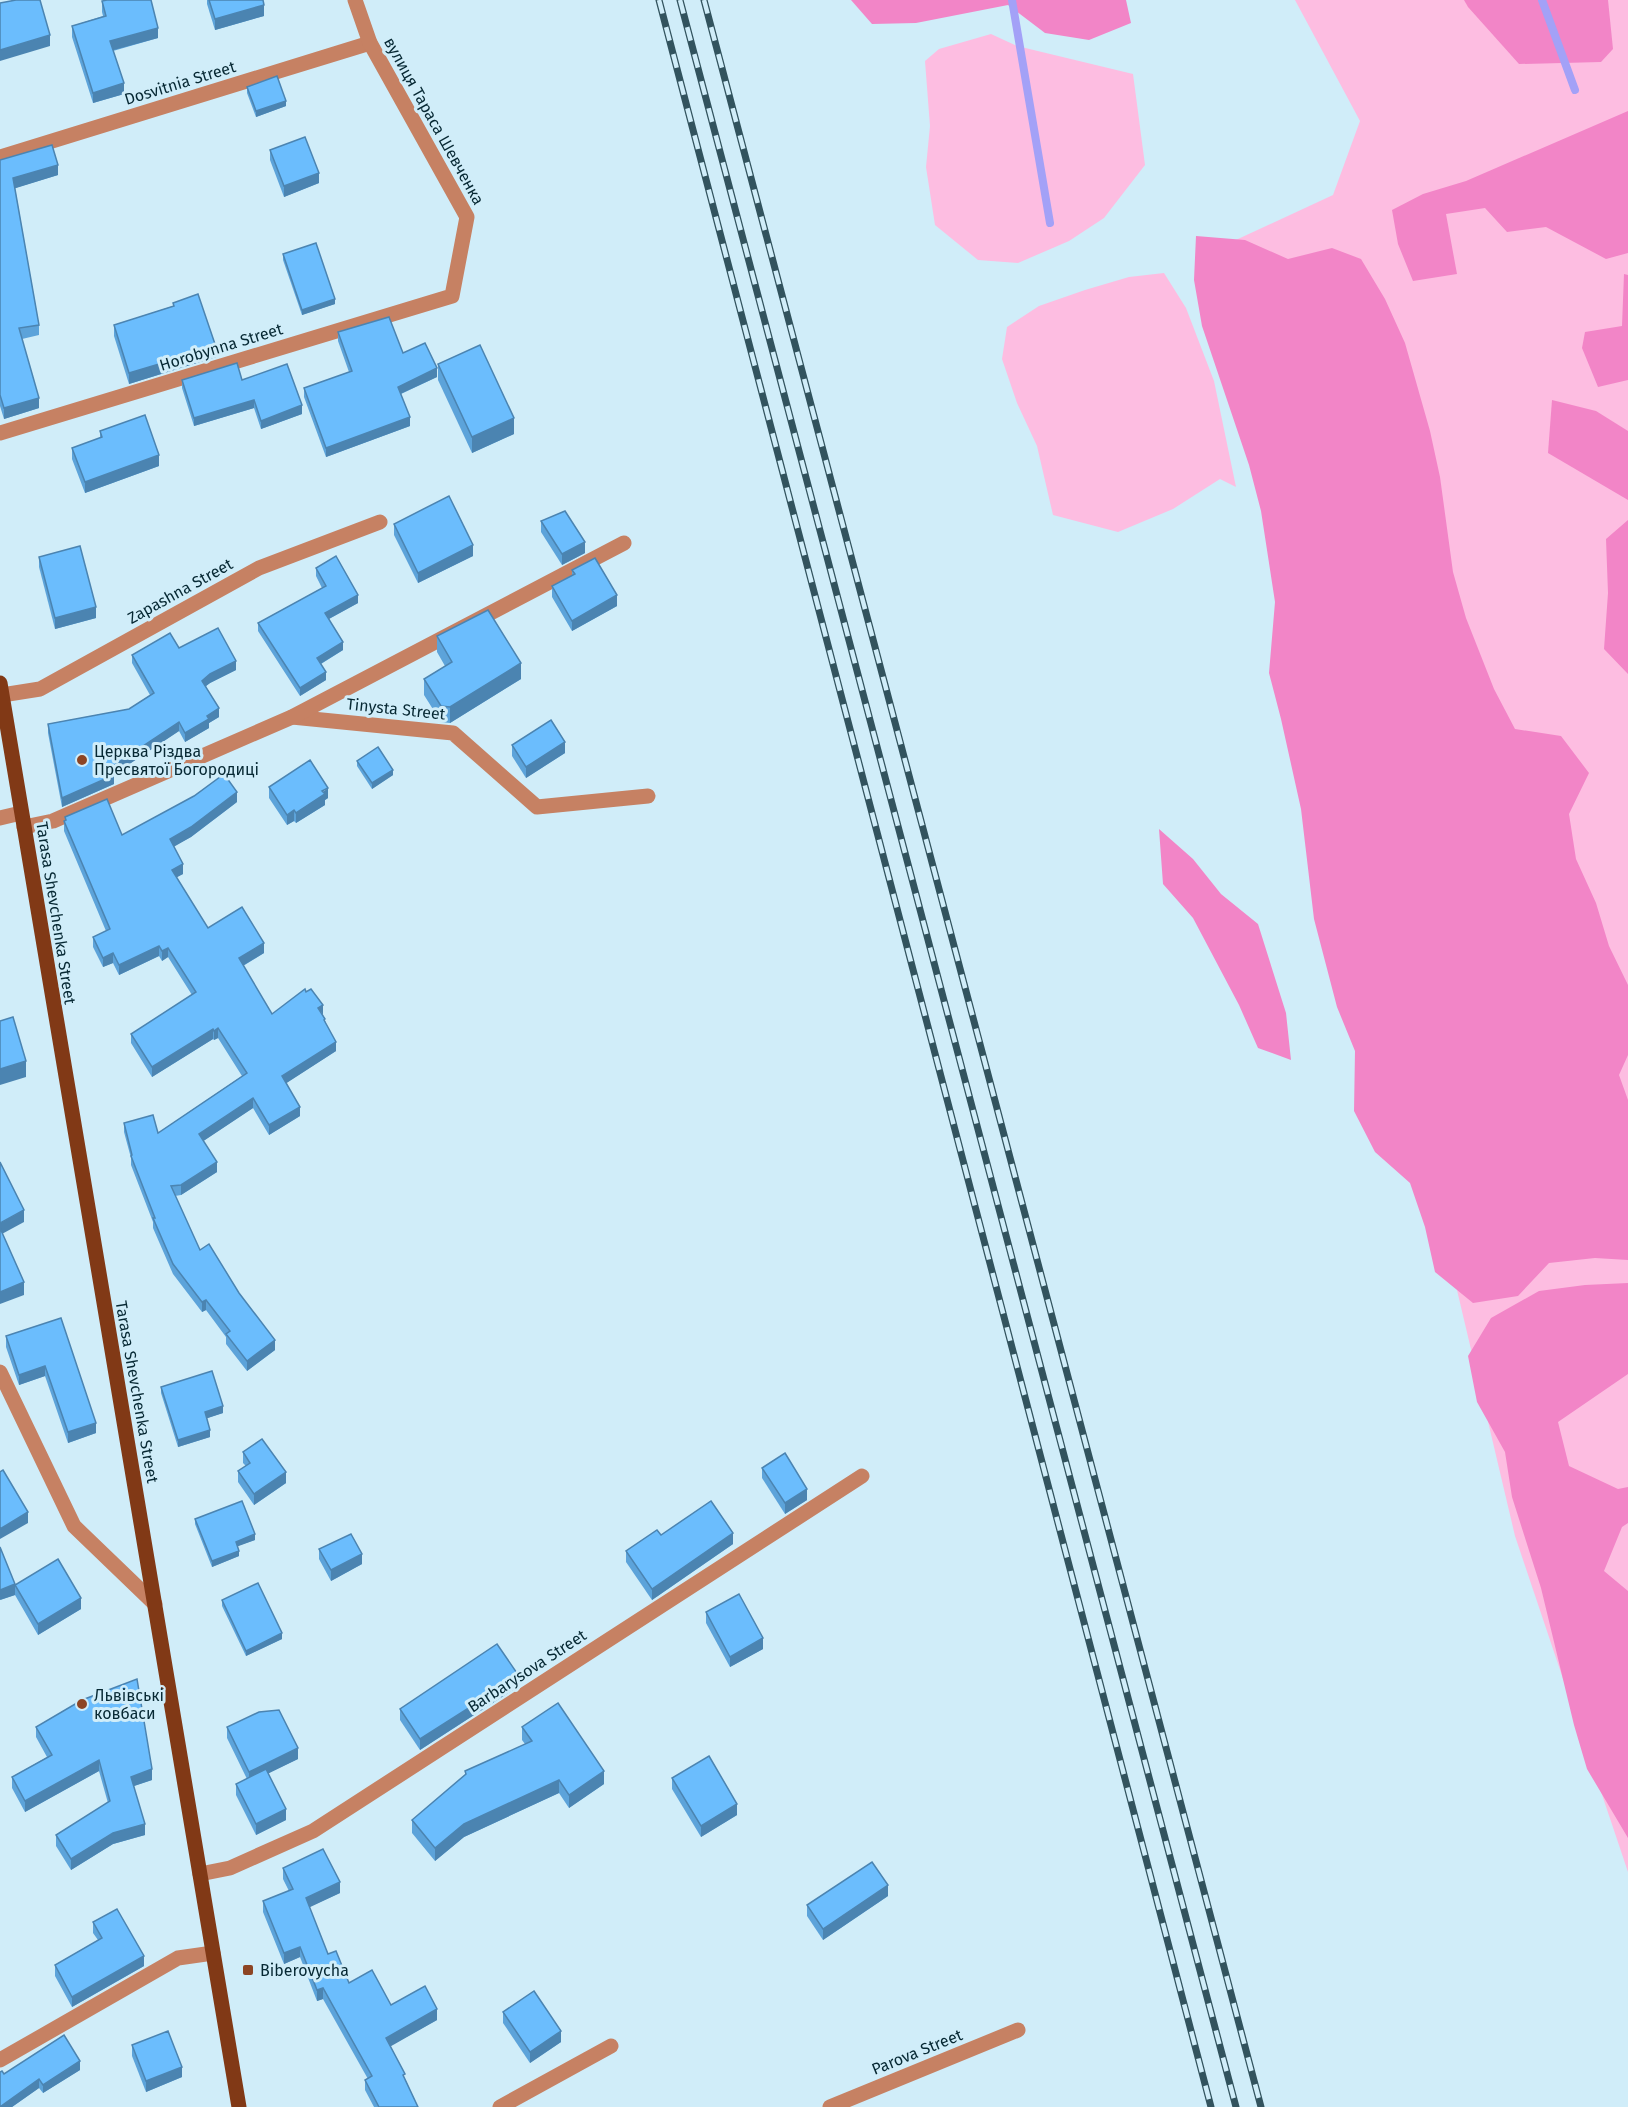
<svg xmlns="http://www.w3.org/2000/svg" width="1628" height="2107" viewBox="0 0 1628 2107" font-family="'Fira Sans',sans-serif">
  <rect width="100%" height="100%" fill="#d0edf9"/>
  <g fill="#fdbde1">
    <polygon points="1295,0 1628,0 1628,1872 1515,1536 1212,251 1333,195 1360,121"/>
    <polygon points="991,34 1017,46 1133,74 1145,165 1104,218 1069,241 1018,263 978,260 935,225 926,167 930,126 925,61 939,49"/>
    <polygon points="1164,273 1186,308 1214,381 1236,487 1220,479 1173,509 1118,532 1053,515 1037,446 1017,403 1002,359 1007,327 1039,306 1085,290 1129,277"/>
  </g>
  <g fill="#f285c7">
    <polygon points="851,0 1126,0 1131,23 1089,40 1045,33 1008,5 916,23 872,24"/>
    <polygon points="1464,0 1608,0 1613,49 1601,62 1519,64 1468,7"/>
    <polygon points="1628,111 1628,253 1606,259 1546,227 1507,232 1485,208 1446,214 1457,274 1413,281 1398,244 1392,210 1423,194 1466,181"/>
    <polygon points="1196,236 1245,240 1288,259 1332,248 1361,259 1385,299 1405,343 1430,431 1440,477 1453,572 1466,618 1494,689 1515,729 1561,736 1589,773 1569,814 1576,859 1596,903 1609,946 1628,985 1628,1055 1619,1075 1628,1100 1628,1260 1595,1258 1549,1263 1518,1296 1473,1303 1435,1272 1425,1227 1410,1183 1375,1152 1354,1111 1355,1051 1337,1007 1314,919 1301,809 1281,719 1269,673 1275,602 1261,511 1249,465 1202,326 1194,280"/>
    <polygon points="1624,274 1628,275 1628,380 1598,387 1582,348 1585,332 1622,326"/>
    <polygon points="1552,400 1596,411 1628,431 1628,500 1548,453"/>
    <polygon points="1628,520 1628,674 1604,649 1608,593 1606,539"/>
    <polygon points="1159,829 1193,859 1221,894 1258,924 1286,1013 1291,1060 1258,1048 1239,1005 1193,918 1163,884"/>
    <polygon points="1628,1283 1628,1374 1558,1422 1569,1466 1618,1489 1628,1487 1628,1523 1622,1527 1604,1571 1628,1591 1628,1838 1587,1769 1574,1725 1541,1588 1512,1497 1505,1452 1477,1402 1468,1356 1491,1318 1539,1291 1585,1285"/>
  </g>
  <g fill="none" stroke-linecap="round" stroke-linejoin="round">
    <g stroke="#a3a1f7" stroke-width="8">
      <polyline points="1012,0 1050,223"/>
      <polyline points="1542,0 1575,90"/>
    </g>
    <g stroke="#c68163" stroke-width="15">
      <polyline points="0,157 370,43"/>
      <polyline points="0,433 452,296 467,217 370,43 355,0"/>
      <polyline points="2,695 40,689 259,568 380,522"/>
      <polyline points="292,717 453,733 537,807 648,796"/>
      <polyline points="0,818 21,813"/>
      <polyline points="24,827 53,821 292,717 624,543"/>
      <polyline points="0,1372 74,1526 155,1604"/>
      <polyline points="200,1874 230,1868 313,1831 862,1476"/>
      <polyline points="0,2060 178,1958 213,1953"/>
      <polyline points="500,2107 611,2046"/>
      <polyline points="830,2107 1018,2030"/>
    </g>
    <polyline stroke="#813916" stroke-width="15" points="0,683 239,2107"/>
    <defs>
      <g id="rail">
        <polyline points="659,0 1211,2107"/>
        <polyline points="680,0 1236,2107"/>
        <polyline points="704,0 1261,2107"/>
      </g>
    </defs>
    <use href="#rail" stroke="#32535e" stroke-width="7"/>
    <use href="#rail" stroke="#d0edf9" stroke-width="4.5" stroke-dasharray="14" stroke-linecap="butt"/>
  </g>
  <g fill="#5ca3da">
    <polygon points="207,0 263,0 264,16 215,30 207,4"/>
    <polygon points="102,1 158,38 113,51 124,94 93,103 72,37 72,26 103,16 102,12"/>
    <polygon points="247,87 286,106 256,117 247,93"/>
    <polygon points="270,150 319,183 284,197 270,160"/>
    <polygon points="0,160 58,175 15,188 39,325 39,335 22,339 39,408 4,419 0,406"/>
    <polygon points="283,254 335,304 302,315 283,260"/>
    <polygon points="173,303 216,357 129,384 114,336 114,325 173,306"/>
    <polygon points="338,332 403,353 437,377 401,394 410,426 326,457 304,397 304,388 349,372 338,341"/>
    <polygon points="438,364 514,434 472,453 438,380"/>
    <polygon points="182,380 242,380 302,414 261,429 254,408 194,426 182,388"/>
    <polygon points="100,431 159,466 85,493 72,459 72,448 100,438"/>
    <polygon points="541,521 585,553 562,565 541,532"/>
    <polygon points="394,524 473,556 418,583 394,535"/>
    <polygon points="39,557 96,618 55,629 39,567"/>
    <polygon points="316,568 358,603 329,619 343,650 321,664 326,680 300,696 258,631 258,623 322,588 316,576"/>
    <polygon points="572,570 617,606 572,631 552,597 552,586 572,575"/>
    <polygon points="437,636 521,679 450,723 441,722 424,695 424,679 445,666 437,652"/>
    <polygon points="179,648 236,670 210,683 206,686 219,717 209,723 209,728 185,742 179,731 114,774 114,784 62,807 48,733 48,724 129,709 150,695 132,663 132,655"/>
    <polygon points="512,745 565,753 526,778 512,756"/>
    <polygon points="357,761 393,775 372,789 357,766"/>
    <polygon points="269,787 328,798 325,800 325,805 296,823 294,821 287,825 269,798"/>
    <polygon points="237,802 191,837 174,846 183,874 176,877 208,928 264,953 243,966 272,1014 323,1015 336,1051 286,1083 300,1116 269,1135 253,1108 203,1141 217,1172 181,1195 175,1196 200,1250 275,1350 247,1371 226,1344 226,1337 206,1310 202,1312 173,1274 153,1228 153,1222 131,1165 131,1158 124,1132 124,1123 158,1133 242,1076 218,1038 214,1040 213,1039 152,1077 131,1043 131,1034 192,995 168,957 162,961 159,956 119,975 113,963 103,967 93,947 93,937 106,931 64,831 64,821 65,821 65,817 122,835"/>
    <polygon points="61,1318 96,1433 68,1443 45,1376 19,1385 6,1347 6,1336"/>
    <polygon points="161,1387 223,1413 207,1418 210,1437 178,1447 161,1393"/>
    <polygon points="243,1452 286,1483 254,1505 238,1482 238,1471 246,1466 243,1463"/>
    <polygon points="762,1468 807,1500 785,1514 762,1478"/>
    <polygon points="195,1519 255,1540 237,1546 239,1556 212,1567 195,1524"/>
    <polygon points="661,1535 733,1544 652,1600 626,1562 626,1551"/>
    <polygon points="319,1549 362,1564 331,1581 319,1559"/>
    <polygon points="15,1585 81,1609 38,1635 15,1595 0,1600"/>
    <polygon points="222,1600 282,1639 246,1656 222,1606"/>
    <polygon points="706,1612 763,1649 730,1667 706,1623"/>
    <polygon points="519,1686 420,1750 400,1720 400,1709"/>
    <polygon points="36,1727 152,1780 134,1786 145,1835 113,1844 71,1870 56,1846 56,1835 108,1803 99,1771 25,1812 12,1788 12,1777 47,1757 36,1737"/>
    <polygon points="227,1727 298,1759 268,1773 286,1820 256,1835 236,1795 236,1784 247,1779 227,1738"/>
    <polygon points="522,1727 604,1784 569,1808 559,1793 464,1837 435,1861 412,1833 412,1820 465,1775 465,1771 525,1744 522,1740"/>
    <polygon points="672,1778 737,1815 701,1837 672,1789"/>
    <polygon points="283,1868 340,1893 309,1907 328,1954 349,1983 391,2005 437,2020 390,2046 418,2107 374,2107 365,2090 365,2080 368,2079 323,1999 317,2001 300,1957 284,1964 263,1912 263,1901 289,1891 283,1879"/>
    <polygon points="888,1896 823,1940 807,1916 807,1905"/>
    <polygon points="93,1922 144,1966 72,2007 55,1976 55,1965 98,1940 93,1933"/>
    <polygon points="503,2012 561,2042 530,2063 503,2023"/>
    <polygon points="132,2045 182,2077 146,2092 132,2056"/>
    <polygon points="80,2070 43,2093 39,2088 12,2107 0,2107 4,2074"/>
  </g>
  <g fill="#4b84b1">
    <polygon points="264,5 264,16 215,30 215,19"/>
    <polygon points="158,28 158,38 110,51 110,41"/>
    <polygon points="50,35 50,46 0,61 0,50"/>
    <polygon points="124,83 124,94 93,103 93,93"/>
    <polygon points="286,101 286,106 256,117 256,111"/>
    <polygon points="58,165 58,175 13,189 13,178"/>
    <polygon points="319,173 319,183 284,197 284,186"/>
    <polygon points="335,299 335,304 302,315 302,310"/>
    <polygon points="216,347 216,357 129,384 129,373"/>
    <polygon points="437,368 437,377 398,395 398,387"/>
    <polygon points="39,398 39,408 4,419 4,408"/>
    <polygon points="254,400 254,408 194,426 194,418"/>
    <polygon points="302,405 302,414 261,429 261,421"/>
    <polygon points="410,417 410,426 326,457 326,448"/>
    <polygon points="514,418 514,434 472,453 472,437"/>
    <polygon points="159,455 159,466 85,493 85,482"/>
    <polygon points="585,542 585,553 562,565 562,554"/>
    <polygon points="473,545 473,556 418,583 418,573"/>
    <polygon points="358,595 358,603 325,621 325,613"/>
    <polygon points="617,595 617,606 572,631 572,621"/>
    <polygon points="96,607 96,618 55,629 55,618"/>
    <polygon points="343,642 343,650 317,666 317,658"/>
    <polygon points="236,661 236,670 210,683 202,689 202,681 210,674"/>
    <polygon points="521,663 521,679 450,723 450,707"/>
    <polygon points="326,672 326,680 300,696 300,688"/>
    <polygon points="219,708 219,717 209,723 209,728 185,742 185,733 207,716"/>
    <polygon points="179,722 179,731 113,775 113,766"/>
    <polygon points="565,742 565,753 526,778 526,767"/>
    <polygon points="393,770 393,775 372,789 372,783"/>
    <polygon points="114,775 114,784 62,807 62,798"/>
    <polygon points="328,788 328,798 325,800 325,805 296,823 296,813"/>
    <polygon points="237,792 237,802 191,837 170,849 170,839"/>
    <polygon points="294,810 294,821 287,825 287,815"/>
    <polygon points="183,864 183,874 172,880 172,870"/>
    <polygon points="264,943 264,953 239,968 239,958"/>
    <polygon points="159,946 159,956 119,975 119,965"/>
    <polygon points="168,948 168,957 162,961 162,951"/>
    <polygon points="113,953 113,963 103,967 103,958"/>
    <polygon points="323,1005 323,1015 318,1008"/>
    <polygon points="218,1028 218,1038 214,1040 214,1031"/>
    <polygon points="213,1029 213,1039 152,1077 152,1067"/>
    <polygon points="336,1042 336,1051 282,1086 282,1076"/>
    <polygon points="26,1061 26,1077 0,1085 0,1069"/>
    <polygon points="253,1098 253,1108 199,1144 199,1134"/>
    <polygon points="300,1107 300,1116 269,1135 269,1125"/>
    <polygon points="217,1162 217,1172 181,1195 181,1185"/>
    <polygon points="24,1210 24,1222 0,1235 0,1223"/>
    <polygon points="24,1282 24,1295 0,1304 0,1292"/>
    <polygon points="206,1300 206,1310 202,1312 202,1302"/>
    <polygon points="275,1340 275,1350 247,1371 247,1361"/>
    <polygon points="45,1366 45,1376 19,1385 19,1375"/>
    <polygon points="223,1406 223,1413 205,1419 205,1412"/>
    <polygon points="96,1423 96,1433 68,1443 68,1432"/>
    <polygon points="210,1430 210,1437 178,1447 178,1440"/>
    <polygon points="286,1472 286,1483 254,1505 254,1494"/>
    <polygon points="807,1489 807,1500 785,1514 785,1503"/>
    <polygon points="28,1512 28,1523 0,1539 0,1529"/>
    <polygon points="733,1533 733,1544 652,1600 652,1589"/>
    <polygon points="255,1534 255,1540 236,1547 236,1542"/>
    <polygon points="239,1551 239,1556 212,1567 212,1561"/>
    <polygon points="362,1554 362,1564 331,1581 331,1570"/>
    <polygon points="15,1584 15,1595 0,1600 0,1590"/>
    <polygon points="81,1598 81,1609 38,1635 38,1624"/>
    <polygon points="282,1633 282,1639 246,1656 246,1651"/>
    <polygon points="763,1638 763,1649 730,1667 730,1657"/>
    <polygon points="519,1676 519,1686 420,1750 420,1739"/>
    <polygon points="298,1748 298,1759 249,1783 249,1772"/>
    <polygon points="99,1760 99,1771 25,1812 25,1801"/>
    <polygon points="152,1769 152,1780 131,1787 131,1777"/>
    <polygon points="604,1771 604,1784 569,1808 569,1795"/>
    <polygon points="559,1780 559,1793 464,1837 435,1861 435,1848 464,1824"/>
    <polygon points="737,1804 737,1815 701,1837 701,1826"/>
    <polygon points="286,1809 286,1820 256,1835 256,1824"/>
    <polygon points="145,1824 145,1835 113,1844 71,1870 71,1859 113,1833"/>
    <polygon points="340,1882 340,1893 306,1909 306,1898"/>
    <polygon points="888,1885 888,1896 823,1940 823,1929"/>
    <polygon points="300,1947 300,1957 284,1964 284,1953"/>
    <polygon points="144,1956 144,1966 72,2007 72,1997"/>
    <polygon points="323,1988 323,1999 317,2001 317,1990"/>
    <polygon points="437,2009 437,2020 386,2049 386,2038"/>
    <polygon points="561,2031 561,2042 530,2063 530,2052"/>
    <polygon points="80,2061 80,2070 43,2093 43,2085"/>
    <polygon points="182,2067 182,2077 146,2092 146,2081"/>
    <polygon points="39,2079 39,2088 12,2107 0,2107"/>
  </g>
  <g fill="#6bbdfd" stroke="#4b84b1" stroke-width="1.5">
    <polygon points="16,0 40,0 50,35 0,50 0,3"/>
    <polygon points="107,0 151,0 158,28 110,41 124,83 93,93 72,26 106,16 102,1"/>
    <polygon points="209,0 263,0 264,5 215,19"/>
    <polygon points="277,76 286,101 256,111 247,87"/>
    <polygon points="305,137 319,173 284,186 270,150"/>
    <polygon points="52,145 58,165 13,178 39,325 19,328 39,398 4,408 0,395 0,160"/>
    <polygon points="316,243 335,299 302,310 283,254"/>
    <polygon points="198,294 216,347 129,373 114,325 174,306 173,303"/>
    <polygon points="389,317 403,353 425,343 437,368 398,387 410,417 326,448 304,388 352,371 338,332"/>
    <polygon points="480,345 514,418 472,437 438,364"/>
    <polygon points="237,363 242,380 287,364 302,405 261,421 254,400 194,418 182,380"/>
    <polygon points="145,415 159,455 85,482 72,448 102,437 100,431"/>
    <polygon points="449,496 473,545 418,573 394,524"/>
    <polygon points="565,511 585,542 562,554 541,521"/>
    <polygon points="80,546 96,607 55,618 39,557"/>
    <polygon points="336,556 358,595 325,613 343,642 317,658 326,672 300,688 258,623 326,586 316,568"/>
    <polygon points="595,558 617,595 572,621 552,586 575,574 572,570"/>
    <polygon points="488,610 521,663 450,707 441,706 424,679 452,662 437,636"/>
    <polygon points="218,628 236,661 210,674 202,681 219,708 207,716 209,719 185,733 179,722 113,766 114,775 62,798 48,724 129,709 154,693 132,655 170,633 179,648"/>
    <polygon points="551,720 565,742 526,767 512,745"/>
    <polygon points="378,747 393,770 372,783 357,761"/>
    <polygon points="310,760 328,788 322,791 325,794 296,813 294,810 287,815 269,787"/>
    <polygon points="224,774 237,792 191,827 170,839 183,864 172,870 208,928 242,907 264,943 239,958 272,1014 305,989 306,992 311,989 323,1005 318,1008 325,1019 324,1020 336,1042 282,1076 300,1107 269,1125 253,1098 199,1134 217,1162 181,1185 171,1186 200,1250 209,1244 239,1293 275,1340 247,1361 226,1334 230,1331 206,1300 202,1302 173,1264 153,1218 155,1218 131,1156 132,1155 124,1123 153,1115 158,1133 247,1073 218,1028 214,1031 213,1029 152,1067 131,1034 196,992 168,948 162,951 159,946 119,965 113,953 103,958 93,937 110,929 64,821 66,820 65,817 107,799 122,835 194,796"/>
    <polygon points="13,1017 26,1061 0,1069 0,1021"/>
    <polygon points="0,1162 24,1210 0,1223"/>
    <polygon points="0,1228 24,1282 0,1292"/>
    <polygon points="61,1318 96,1423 68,1432 45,1366 19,1375 6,1336"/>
    <polygon points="212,1371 223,1406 205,1412 210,1430 178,1440 161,1387"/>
    <polygon points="262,1439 286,1472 254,1494 238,1471 250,1463 243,1452"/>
    <polygon points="785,1453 807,1489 785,1503 762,1468"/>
    <polygon points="3,1470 28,1512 0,1529 0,1472"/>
    <polygon points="242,1501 255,1534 236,1542 239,1551 212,1561 195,1519"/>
    <polygon points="711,1501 733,1533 652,1589 626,1551 657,1530 661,1535"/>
    <polygon points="351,1534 362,1554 331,1570 319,1549"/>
    <polygon points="0,1547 15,1584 0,1590"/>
    <polygon points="58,1559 81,1598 38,1624 15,1585"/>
    <polygon points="258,1583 282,1633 246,1651 222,1600"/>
    <polygon points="739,1594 763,1638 730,1657 706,1612"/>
    <polygon points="497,1644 519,1676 420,1739 400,1709"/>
    <polygon points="137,1679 152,1769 131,1777 145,1824 113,1833 71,1859 56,1835 110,1801 99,1760 25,1801 12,1777 52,1755 36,1727 82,1700"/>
    <polygon points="558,1703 604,1771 569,1795 559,1780 464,1824 435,1848 412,1820 466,1774 465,1771 532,1741 522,1727"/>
    <polygon points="279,1710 298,1748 249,1772 227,1727 259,1712"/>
    <polygon points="709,1756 737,1804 701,1826 672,1778"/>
    <polygon points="266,1769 286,1809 256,1824 236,1784"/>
    <polygon points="323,1849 340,1882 306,1898 328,1954 336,1951 349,1983 372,1970 391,2005 425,1986 437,2009 386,2038 405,2074 403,2075 418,2107 379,2107 365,2080 372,2076 323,1988 317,1990 300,1947 284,1953 263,1901 293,1889 283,1868"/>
    <polygon points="872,1862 888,1885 823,1929 807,1905"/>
    <polygon points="117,1909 144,1956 72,1997 55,1965 102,1938 93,1922"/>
    <polygon points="534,1991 561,2031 530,2052 503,2012"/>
    <polygon points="168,2031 182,2067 146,2081 132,2045"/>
    <polygon points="64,2035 80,2061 43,2085 39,2079 0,2107 0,2072 2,2071 4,2074"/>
  </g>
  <g fill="#8d4524" stroke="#d0edf9" stroke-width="2">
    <circle cx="82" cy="760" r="6"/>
    <circle cx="82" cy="1704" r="6"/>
    <rect x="242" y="1964" width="12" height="12" rx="3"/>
  </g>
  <g text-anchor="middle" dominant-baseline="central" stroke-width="6" stroke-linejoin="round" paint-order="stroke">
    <g font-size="16" fill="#062833" stroke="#d0edf9">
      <text transform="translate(180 83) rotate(-17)">Dosvitnia Street</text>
      <text transform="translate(434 121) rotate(61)">вулиця Тараса Шевченка</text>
      <text transform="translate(221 347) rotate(-17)">Horobynna Street</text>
      <text transform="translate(180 591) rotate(-29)">Zapashna Street</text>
      <text transform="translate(396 709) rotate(6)">Tinysta Street</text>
      <text transform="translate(56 913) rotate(81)">Tarasa Shevchenka Street</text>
      <text transform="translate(137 1392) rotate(80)">Tarasa Shevchenka Street</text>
      <text transform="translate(527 1671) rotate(-33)">Barbarysova Street</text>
      <text transform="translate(917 2052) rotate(-22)">Parova Street</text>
    </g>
    <g font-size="16" fill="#062833" stroke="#d0edf9" text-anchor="start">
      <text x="94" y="751">Церква Різдва<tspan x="94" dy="18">Пресвятої Богородиці</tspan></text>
      <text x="94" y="1695">Львівські<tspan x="94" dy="18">ковбаси</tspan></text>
      <text x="260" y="1970">Biberovycha</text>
    </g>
  </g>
</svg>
